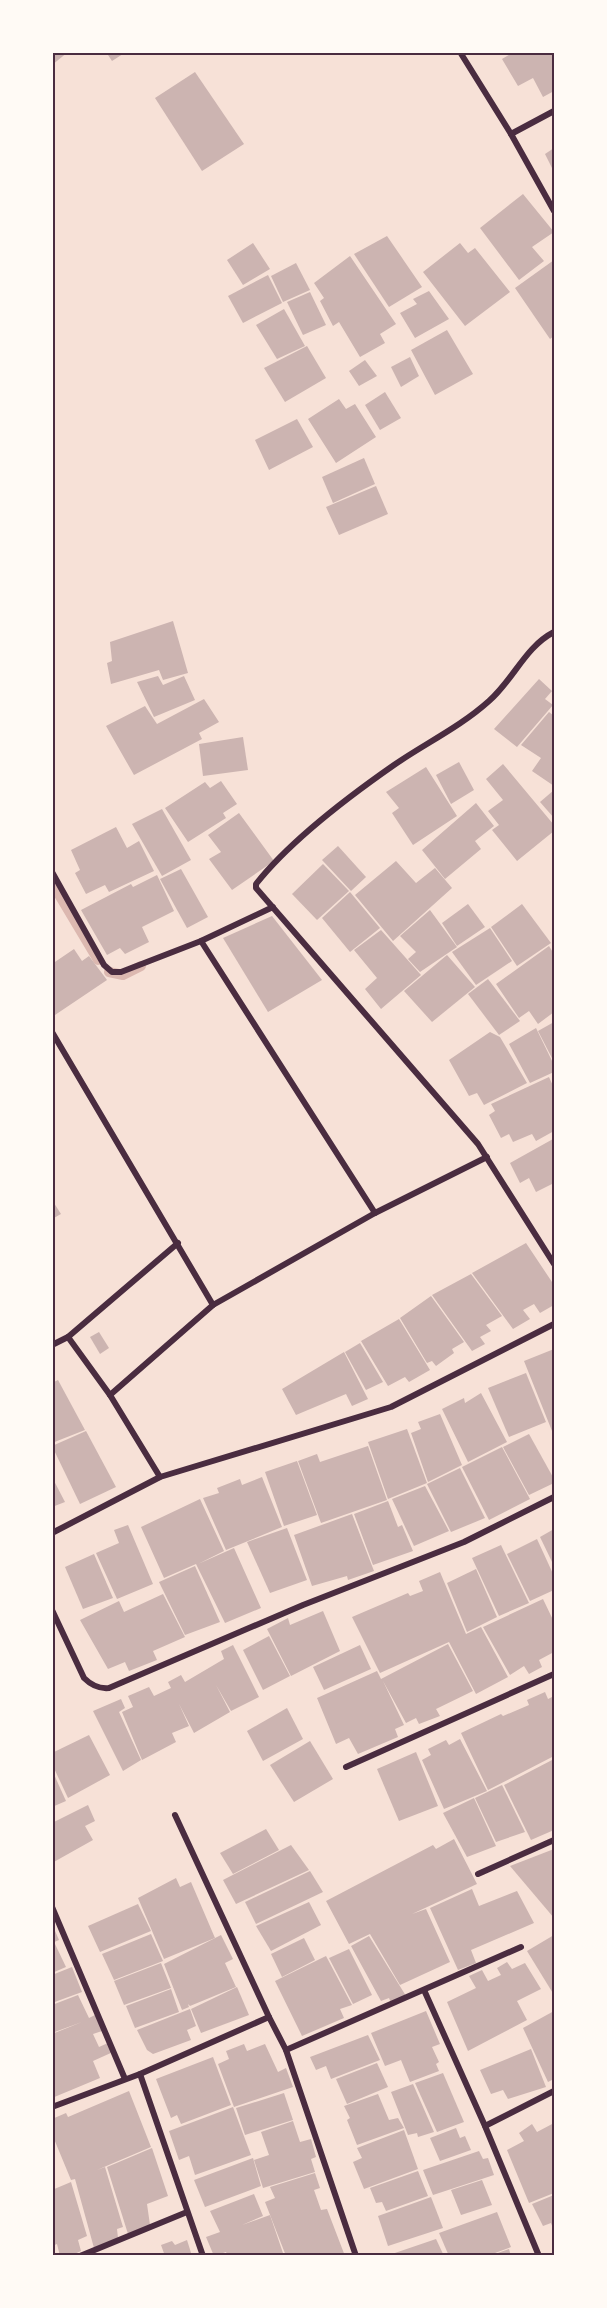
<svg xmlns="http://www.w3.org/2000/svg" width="607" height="2308" viewBox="0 0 607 2308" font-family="Manrope,sans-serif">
  <rect width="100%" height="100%" fill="#f7e1d7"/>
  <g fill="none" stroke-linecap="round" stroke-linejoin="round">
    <g stroke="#dcb8b0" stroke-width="10">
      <polyline points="52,883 98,960"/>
      <polyline points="109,972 123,975 141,966"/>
    </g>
  </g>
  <g fill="#ccb4b1">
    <polygon points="52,52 68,52 52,65"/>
    <polygon points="106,52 126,52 112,61"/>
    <polygon points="514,52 554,52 554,91 543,97 533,78 518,86 502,59"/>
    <polygon points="195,72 244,144 202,171 155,98"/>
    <polygon points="554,148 554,172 545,154"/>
    <polygon points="523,194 554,232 532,247 544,261 519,280 480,228"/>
    <polygon points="387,236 422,287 389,307 354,254"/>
    <polygon points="253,243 270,269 243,285 227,260"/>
    <polygon points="460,243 468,253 475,248 510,292 465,326 423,272"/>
    <polygon points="350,256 396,324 380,334 385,343 360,357 339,322 333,326 320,301 324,298 314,283"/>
    <polygon points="554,260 554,336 550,339 515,288"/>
    <polygon points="296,263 310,290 283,302 271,276"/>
    <polygon points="268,275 282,303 243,323 228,296"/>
    <polygon points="429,291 449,319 415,338 400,313 417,304 413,299"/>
    <polygon points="310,292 326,325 303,335 287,302"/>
    <polygon points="284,309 305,346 277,359 256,325"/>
    <polygon points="447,330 473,374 435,395 411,350"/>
    <polygon points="307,346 326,378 285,402 264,368"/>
    <polygon points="410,357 419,376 401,387 391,367"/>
    <polygon points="365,360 377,376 359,386 349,371"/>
    <polygon points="385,392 401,418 380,430 365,405"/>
    <polygon points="339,399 346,409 355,404 376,437 336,463 308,419"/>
    <polygon points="297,419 313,447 269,470 255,440"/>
    <polygon points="364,458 375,484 333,503 322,477"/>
    <polygon points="376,486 388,514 339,535 326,507"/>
    <polygon points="173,621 188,673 163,680 159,670 111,684 107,663 112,661 110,642"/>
    <polygon points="158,676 163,685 184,676 195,700 154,717 137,682"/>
    <polygon points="539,679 552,691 545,699 553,705 517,747 494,729"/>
    <polygon points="204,699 219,722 199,733 202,739 134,775 106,726 145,706 157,724"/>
    <polygon points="549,712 554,716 554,786 532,771 541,758 521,745"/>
    <polygon points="243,737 248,770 203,776 199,744"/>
    <polygon points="459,762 474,790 451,804 436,775"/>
    <polygon points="503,764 554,825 554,831 517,861 492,830 499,825 488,811 503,800 486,779"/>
    <polygon points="426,767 457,816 413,845 392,813 399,808 386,792"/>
    <polygon points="221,781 237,804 223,813 226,818 188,842 165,808 205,782 210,788"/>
    <polygon points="554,790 554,818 540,802"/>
    <polygon points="476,803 494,826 475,841 481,849 445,879 422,850"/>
    <polygon points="162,809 191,860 162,876 132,824"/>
    <polygon points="239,813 274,861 232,890 209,859 221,852 208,835"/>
    <polygon points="116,827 127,848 139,841 154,871 109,892 105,885 86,894 75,873 80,870 71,850"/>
    <polygon points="338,846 366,877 351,891 322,860"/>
    <polygon points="396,861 416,883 435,868 452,888 393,941 355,895"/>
    <polygon points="323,864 349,891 317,920 292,894"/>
    <polygon points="181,869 208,917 187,928 160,879"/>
    <polygon points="157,875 174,911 142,927 149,942 125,954 120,948 107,955 81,910 131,884 133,887"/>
    <polygon points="350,892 380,928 350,952 322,918"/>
    <polygon points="468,904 485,927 457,946 442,923"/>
    <polygon points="522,904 551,943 517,966 491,927"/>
    <polygon points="430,910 457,947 420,972 408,959 416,952 400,936"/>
    <polygon points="272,916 322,980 268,1012 223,938"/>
    <polygon points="490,928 512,961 476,985 452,952"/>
    <polygon points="381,930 421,975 381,1009 365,989 377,978 354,950"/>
    <polygon points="549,946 554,954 554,1012 538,1024 529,1011 519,1018 496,984"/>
    <polygon points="74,949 82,961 89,956 107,980 52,1017 52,964"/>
    <polygon points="447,955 475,987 432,1022 404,991"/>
    <polygon points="488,979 520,1021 499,1035 468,994"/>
    <polygon points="554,1022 554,1062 538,1031"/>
    <polygon points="536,1028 554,1065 554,1072 530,1083 509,1044"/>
    <polygon points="490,1032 500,1037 527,1083 484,1105 477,1093 469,1096 449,1060"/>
    <polygon points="549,1077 554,1088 554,1131 536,1141 532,1134 513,1142 509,1134 501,1138 489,1115 495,1111 491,1104"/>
    <polygon points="553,1139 554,1183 536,1192 529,1178 520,1183 510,1163"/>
    <polygon points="52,1200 61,1214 52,1219"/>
    <polygon points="526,1243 554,1285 554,1305 540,1313 534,1304 523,1310 530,1319 513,1329 472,1273"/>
    <polygon points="471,1274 502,1316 486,1325 491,1331 480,1337 485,1344 472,1351 432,1295"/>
    <polygon points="431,1296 464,1342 452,1349 454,1353 436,1366 432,1361 427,1363 400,1318"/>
    <polygon points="399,1319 430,1370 409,1382 405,1377 388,1386 361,1341"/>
    <polygon points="99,1332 109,1348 100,1354 90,1337"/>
    <polygon points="360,1343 383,1382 366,1390 345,1352"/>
    <polygon points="554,1349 554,1436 524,1361"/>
    <polygon points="344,1352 368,1399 352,1406 346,1394 296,1415 282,1389"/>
    <polygon points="526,1373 546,1422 509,1437 488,1388"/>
    <polygon points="58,1380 85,1430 52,1443 52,1383"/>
    <polygon points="481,1393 507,1442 468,1462 442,1409 464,1398 465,1403"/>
    <polygon points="440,1414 462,1465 428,1482 411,1433 421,1429 418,1422"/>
    <polygon points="407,1429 427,1483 388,1499 368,1442"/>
    <polygon points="86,1431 116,1487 80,1504 52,1446"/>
    <polygon points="529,1434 554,1479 554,1483 529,1495 503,1447"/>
    <polygon points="368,1446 387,1500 321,1523 298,1461 317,1454 320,1462"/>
    <polygon points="502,1447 530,1499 489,1520 462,1467"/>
    <polygon points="297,1461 317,1515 284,1526 265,1472"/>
    <polygon points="460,1468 485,1518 451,1532 427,1484"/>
    <polygon points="52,1477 65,1502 52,1507"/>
    <polygon points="262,1477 282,1527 226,1550 203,1498 219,1493 217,1488 240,1479 242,1485"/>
    <polygon points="425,1486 449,1531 414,1546 392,1499"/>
    <polygon points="200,1499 224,1551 198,1564 234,1548 261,1608 225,1623 196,1564 164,1578 141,1527"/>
    <polygon points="388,1501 398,1527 402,1525 413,1551 373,1565 354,1514"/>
    <polygon points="352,1514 374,1571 348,1580 347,1576 312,1586 294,1535"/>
    <polygon points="128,1525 153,1584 117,1599 96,1553 119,1543 114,1530"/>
    <polygon points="287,1528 307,1580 270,1593 247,1542"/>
    <polygon points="554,1529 554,1566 540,1537"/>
    <polygon points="537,1539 554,1576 554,1590 530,1601 507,1554"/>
    <polygon points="501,1545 529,1603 499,1616 472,1558"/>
    <polygon points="94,1554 113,1598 83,1609 65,1567"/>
    <polygon points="195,1566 220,1622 185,1635 159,1582"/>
    <polygon points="476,1569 497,1617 467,1632 447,1583"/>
    <polygon points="440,1572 466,1634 481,1627 508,1677 476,1694 449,1642 380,1673 352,1617 408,1593 410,1596 423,1591 419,1581"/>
    <polygon points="163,1594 185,1637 153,1651 157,1660 129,1671 125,1662 108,1669 80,1620 119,1601 124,1612"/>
    <polygon points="543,1599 554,1622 554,1652 539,1660 542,1667 529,1674 524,1666 510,1675 483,1627"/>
    <polygon points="323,1611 340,1651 291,1676 267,1629 288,1618 290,1625"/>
    <polygon points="269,1636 290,1676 263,1690 243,1650"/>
    <polygon points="448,1644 473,1691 436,1709 440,1716 419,1724 416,1718 406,1723 383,1681 404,1725 395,1729 398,1737 358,1754 349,1738 336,1744 317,1698 377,1671 381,1679"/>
    <polygon points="233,1645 259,1697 231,1711 216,1685 230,1712 194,1733 179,1704 189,1726 172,1733 176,1742 142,1760 122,1712 133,1707 128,1696 149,1687 154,1696 171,1688 168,1682 181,1675 185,1682 224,1659 221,1651"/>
    <polygon points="360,1645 371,1669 324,1690 313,1667"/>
    <polygon points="545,1692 548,1699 554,1696 554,1756 488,1790 461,1733 501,1714 503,1716 529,1705 527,1700"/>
    <polygon points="121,1699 125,1708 119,1712 141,1760 123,1771 93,1711"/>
    <polygon points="287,1708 303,1739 263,1761 247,1731"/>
    <polygon points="89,1735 110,1775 68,1798 52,1764 52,1753"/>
    <polygon points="460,1739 487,1791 444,1809 422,1760 431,1755 428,1749 446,1740 449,1745"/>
    <polygon points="310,1741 333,1779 294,1802 270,1765"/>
    <polygon points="416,1752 438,1806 399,1821 377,1769"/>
    <polygon points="554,1759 554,1830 531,1840 504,1785"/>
    <polygon points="52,1770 66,1801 52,1807"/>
    <polygon points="502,1785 525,1832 496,1842 475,1798"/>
    <polygon points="474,1798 496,1846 467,1857 443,1813"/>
    <polygon points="88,1805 95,1821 85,1826 93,1840 52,1863 52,1823"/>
    <polygon points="266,1829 279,1850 233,1874 220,1853"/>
    <polygon points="454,1839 477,1884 412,1914 426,1909 450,1962 400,1985 370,1934 349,1944 326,1901 433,1845 436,1849"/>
    <polygon points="291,1845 309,1870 236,1904 223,1880"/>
    <polygon points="554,1849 554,1918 510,1866"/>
    <polygon points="310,1871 323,1892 256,1924 245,1902"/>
    <polygon points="176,1878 180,1887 191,1882 215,1938 164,1959 138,1898"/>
    <polygon points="472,1889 479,1906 517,1891 534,1923 471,1950 476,1963 458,1970 430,1908"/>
    <polygon points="309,1902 321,1925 271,1951 256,1926"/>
    <polygon points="138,1904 151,1931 100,1952 88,1926"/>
    <polygon points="52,1924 59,1940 52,1943"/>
    <polygon points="151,1934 163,1961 114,1980 102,1954"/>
    <polygon points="221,1935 233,1959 225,1963 236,1987 190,2006 188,2004 189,2007 182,2010 164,1964"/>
    <polygon points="554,1935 554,1995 527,1951"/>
    <polygon points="369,1936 406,1996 391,2003 389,1998 381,2001 351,1946"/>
    <polygon points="304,1938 315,1960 282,1977 271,1954"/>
    <polygon points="55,1944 66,1967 52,1973 52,1945"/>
    <polygon points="349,1949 372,1995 353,2004 329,1958"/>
    <polygon points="326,1956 352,2005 340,2009 344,2018 302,2036 275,1981"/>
    <polygon points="507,1962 512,1969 525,1963 541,1989 517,2001 527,2020 468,2051 447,2002 476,1988 469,1976 482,1970 488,1981 501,1975 497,1968"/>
    <polygon points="161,1963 171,1988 124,2005 114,1981"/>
    <polygon points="72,1967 82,1992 52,2003 52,1975"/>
    <polygon points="237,1987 249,2015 201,2033 191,2009"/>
    <polygon points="171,1989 179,2012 135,2028 126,2006"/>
    <polygon points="78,1995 89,2018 95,2015 102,2031 93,2034 99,2047 108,2043 113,2052 93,2061 100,2078 52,2098 52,2034 82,2022 52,2033 52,2005"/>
    <polygon points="190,2009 196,2026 187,2030 191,2040 153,2054 147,2050 137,2030"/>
    <polygon points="426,2011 440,2044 432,2047 439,2062 436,2064 439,2071 410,2082 401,2060 385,2066 371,2033"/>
    <polygon points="554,2011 554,2079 548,2082 523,2028"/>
    <polygon points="368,2035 380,2060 331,2079 326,2066 316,2070 310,2057"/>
    <polygon points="244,2044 247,2051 265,2044 278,2072 286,2068 293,2087 234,2107 218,2064 229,2059 226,2051"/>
    <polygon points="531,2049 546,2087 508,2099 503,2090 491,2094 480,2070"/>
    <polygon points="213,2057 231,2105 181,2124 177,2115 171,2118 156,2079"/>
    <polygon points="377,2063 388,2087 347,2104 336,2079"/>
    <polygon points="443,2073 464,2122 437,2132 415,2083"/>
    <polygon points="413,2084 434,2132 418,2137 417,2133 408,2135 391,2092"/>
    <polygon points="129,2091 151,2147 97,2170 105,2167 123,2227 117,2229 118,2238 94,2248 75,2179 71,2180 52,2134 52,2119 66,2113 68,2117"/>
    <polygon points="284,2093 293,2120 245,2135 236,2108"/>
    <polygon points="378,2094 389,2120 398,2118 404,2128 357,2145 347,2120 350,2118 344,2106"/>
    <polygon points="233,2107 251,2155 195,2175 189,2156 179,2160 169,2131"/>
    <polygon points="293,2121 300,2142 311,2139 316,2157 311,2159 315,2172 263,2188 254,2160 269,2155 261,2132"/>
    <polygon points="554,2123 554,2193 529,2203 507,2150 524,2141 519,2133 532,2124 537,2132"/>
    <polygon points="456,2128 460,2138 465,2136 471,2150 440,2161 430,2138"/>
    <polygon points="404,2130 418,2169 364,2189 353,2162 362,2158 357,2148"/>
    <polygon points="152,2148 168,2196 147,2204 150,2225 128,2234 107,2167"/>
    <polygon points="479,2151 483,2159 488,2158 494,2175 433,2195 423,2170"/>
    <polygon points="253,2158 261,2186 205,2207 194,2180"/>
    <polygon points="418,2171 428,2196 386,2211 382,2202 376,2203 370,2188"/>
    <polygon points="315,2173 320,2188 314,2190 321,2210 327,2209 345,2256 286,2256 265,2202 275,2198 270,2187"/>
    <polygon points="482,2180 492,2205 461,2215 451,2190"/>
    <polygon points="71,2182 87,2236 78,2240 81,2251 70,2256 60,2256 57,2244 52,2246 52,2190"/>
    <polygon points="254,2194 263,2216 242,2225 270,2215 284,2256 228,2256 226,2252 214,2256 206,2237 220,2232 210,2211"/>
    <polygon points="554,2195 554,2231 551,2223 543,2226 532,2204"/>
    <polygon points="431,2197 443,2228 388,2246 378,2216"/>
    <polygon points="497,2212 511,2247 487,2256 449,2256 439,2233"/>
    <polygon points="436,2239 444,2256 389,2256 389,2255"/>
    <polygon points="187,2240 192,2256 165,2256 161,2245 172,2241 175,2245"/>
    <polygon points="509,2249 511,2256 492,2256 492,2255"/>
  </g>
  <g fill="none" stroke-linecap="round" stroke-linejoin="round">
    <g stroke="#4a2c40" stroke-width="6">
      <polyline points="460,52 511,134 554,211"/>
      <polyline points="511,134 554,111"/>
      <path d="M554 632C525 647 514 679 489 701 460 727 426 743 394 765 348 797 290 841 256 884V888L478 1144 554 1264"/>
      <polyline points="52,872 104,965 112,972 121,972 201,941 273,907"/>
      <polyline points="201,941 375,1213"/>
      <polyline points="52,1032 213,1305"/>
      <polyline points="52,1345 68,1337"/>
      <polyline points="110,1395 213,1305 375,1213 487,1157"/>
      <polyline points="160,1477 110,1395 68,1337 178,1243"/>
      <polyline points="52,1533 160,1477 391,1407 554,1324"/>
      <path d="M52 1610 84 1678C91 1685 99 1689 109 1688L303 1605 464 1542 554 1497"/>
      <polyline points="346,1767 554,1674"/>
      <polyline points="478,1874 554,1840"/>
      <polyline points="52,1907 125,2079"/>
      <polyline points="424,1990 485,2126 539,2256"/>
      <polyline points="269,2017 286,2050 356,2256"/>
      <polyline points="286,2050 521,1947"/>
      <polyline points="140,2074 203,2256"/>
      <polyline points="52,2107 140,2074 269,2017 175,1815"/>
      <polyline points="485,2126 554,2091"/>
      <polyline points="80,2256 187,2212"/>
    </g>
  </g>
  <rect width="607" height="2308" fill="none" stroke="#fffaf5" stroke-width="108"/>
  <rect x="54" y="54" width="499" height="2200" fill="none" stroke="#4a2c40" stroke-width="2"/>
</svg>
